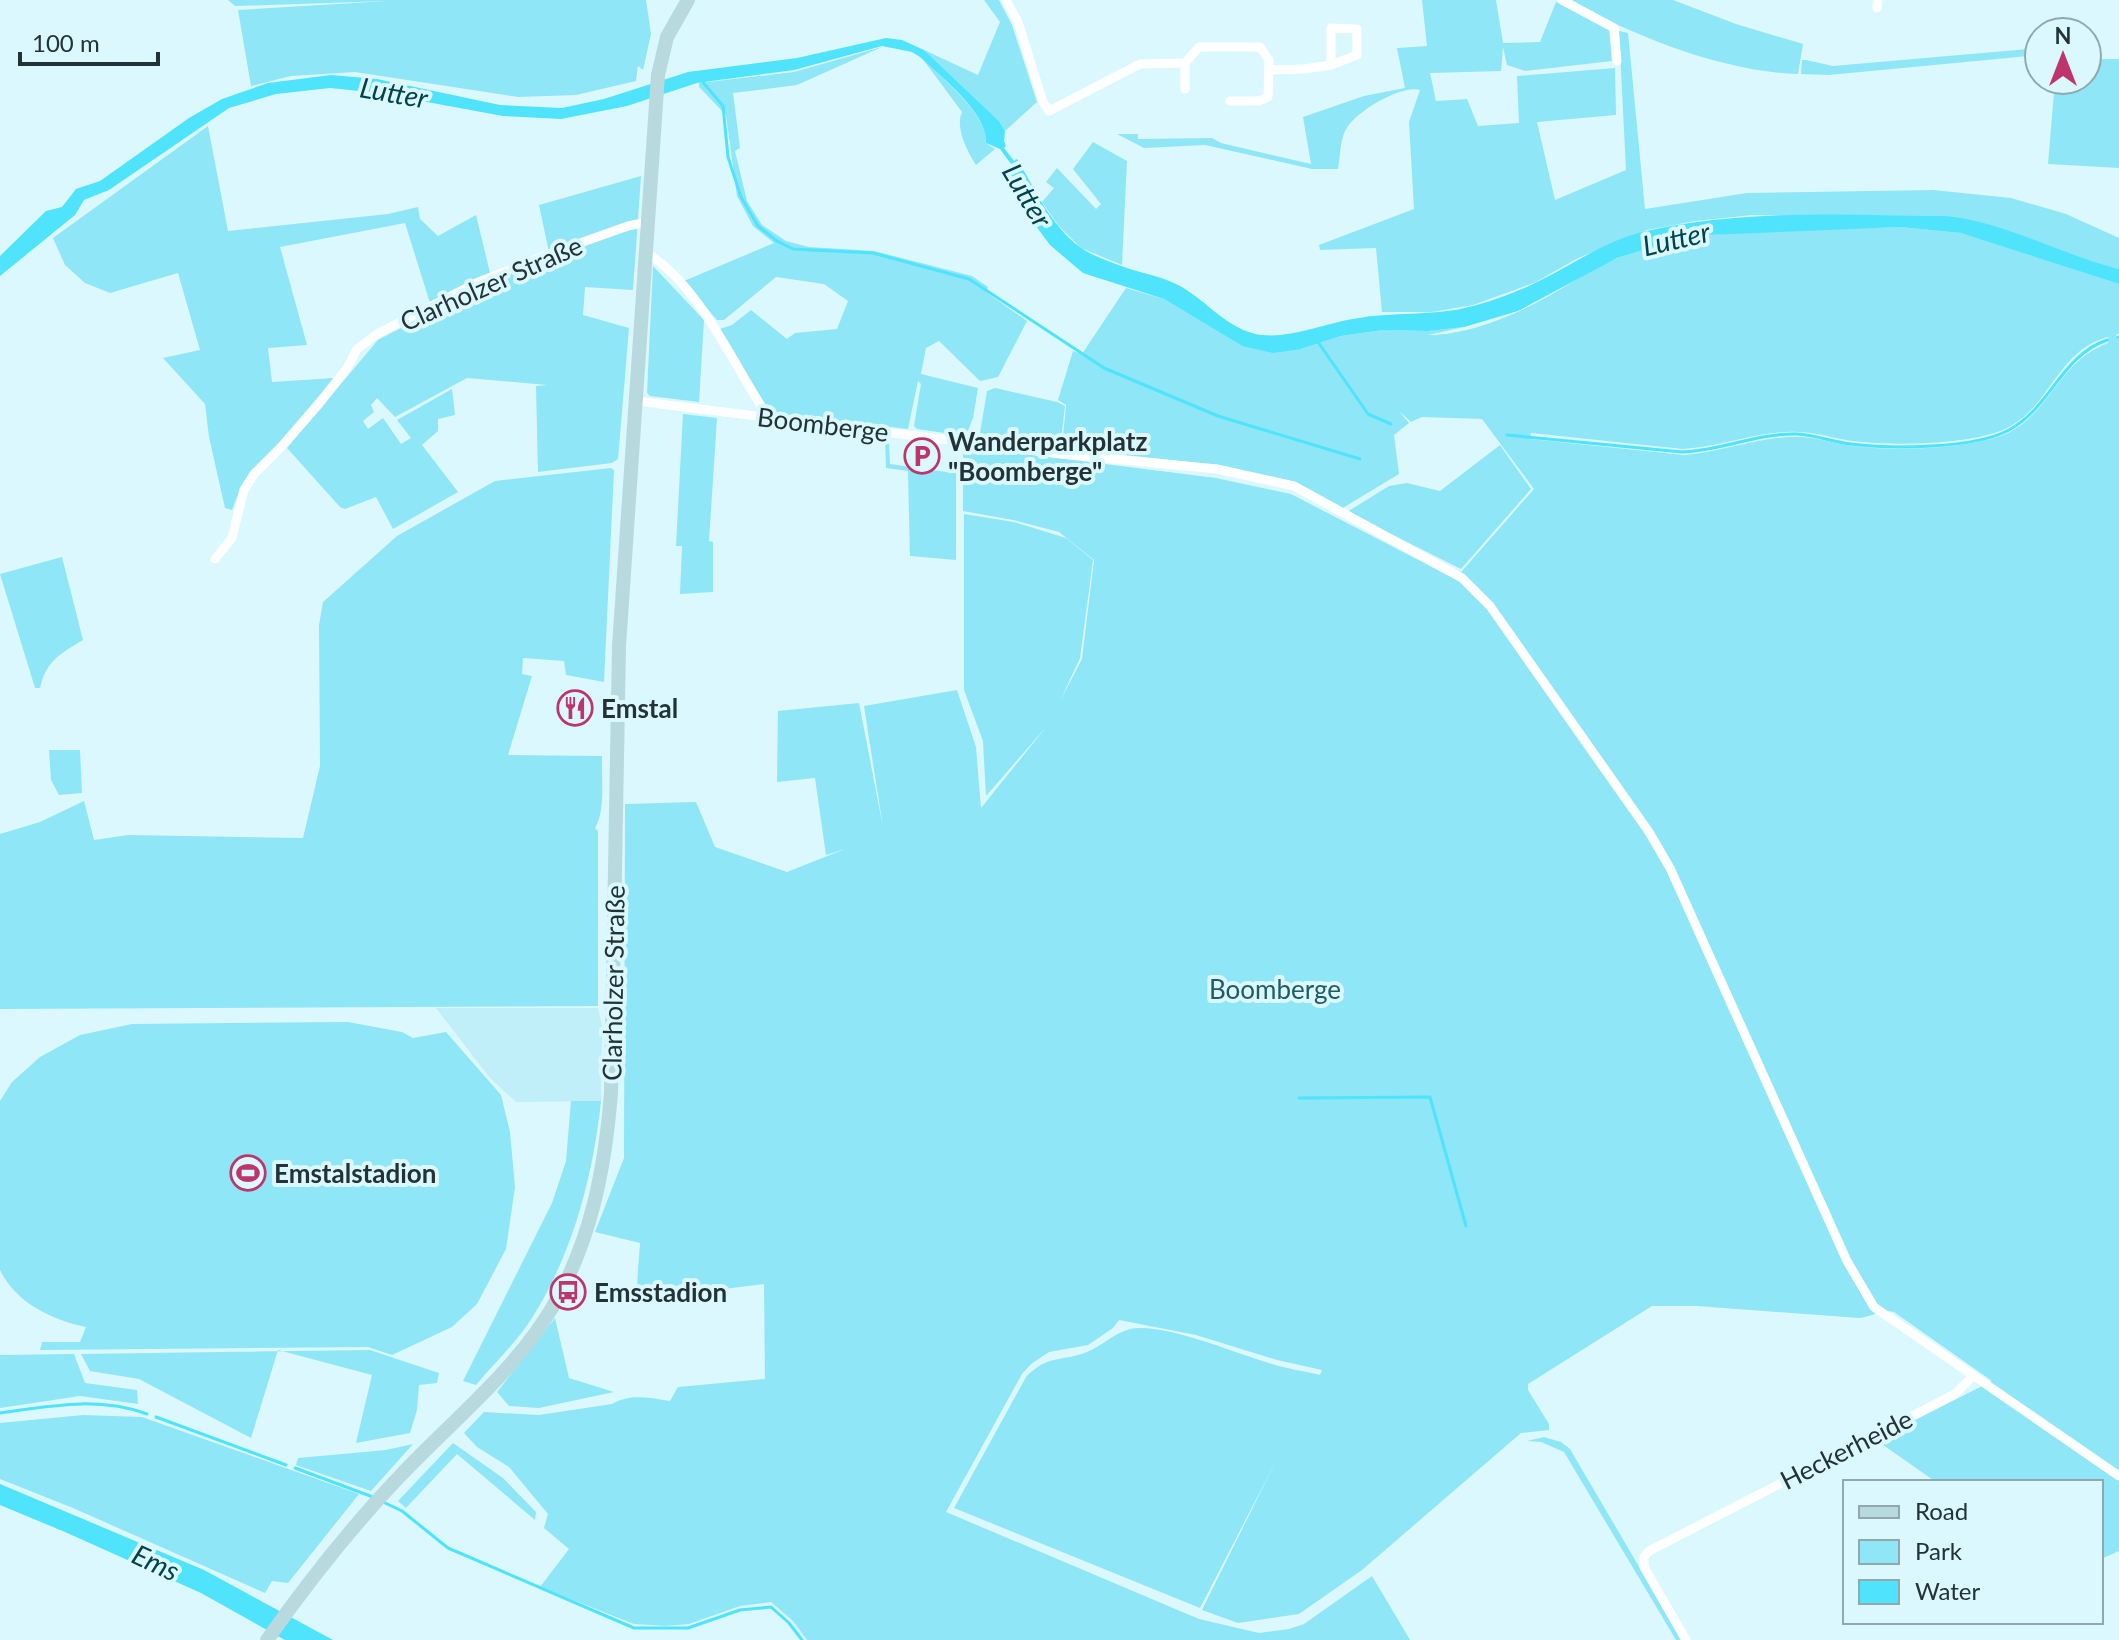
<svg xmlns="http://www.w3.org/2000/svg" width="2119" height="1640" viewBox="0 0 2119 1640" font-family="Lato,sans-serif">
  <rect width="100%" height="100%" fill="#daf8fe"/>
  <polygon fill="#c0eff9" points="436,1008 598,1008 602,1026 601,1101 516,1102 490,1078"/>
  <g fill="#8fe6f7" fill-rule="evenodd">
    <polygon points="228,0 646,0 651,34 643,70 638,66 636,81 576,95 518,97 355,72 291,76 251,86 238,10 387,1 235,6"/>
    <polygon points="984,0 999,0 1012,25 1037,102 1005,131 999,121 924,50 978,75 1000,22"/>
    <path d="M1422 0H1496L1503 43 1540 42 1556 2 1609 29 1612 61 1525 71 1507 65 1503 47 1501 71 1430 73 1436 101 1467 99 1478 126 1519 123 1517 76 1615 68 1616 115 1537 122 1555 200 1626 170 1619 31 1628 33 1645 209 1747 193 1933 190 2011 198 2066 214 2119 238V269L2083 260 2016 234 1946 216 1752 215 1695 221 1647 230 1578 258 1536 282 1473 305 1432 312H1382L1376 248 1320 250 1319 245 1414 209 1409 122 1420 90C1401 84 1353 113 1345 131 1340 142 1340 158 1338 169H1312L1205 145 1144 148 1117 134H1138V139L1212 138 1221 143 1311 164 1303 117 1364 96 1405 88 1397 48 1427 46Z"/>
    <path d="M1569 0H1673L1736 24 1803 44 1798 74C1724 72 1633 36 1569 0Z"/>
    <polygon points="882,47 797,85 733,93 740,148 735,151 747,201 762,225 786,241 809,247 874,251 972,276 988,287 986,292 1027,321 998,377 980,381 939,341 926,348 921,374 978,388 973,418 966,436 917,429 914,426 921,384 918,381 908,429 780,414 766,409 720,329 732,325 751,310 787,339 795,333 837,329 848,301 824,284 776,277 724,320 717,320 684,281 774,243 753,226 737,196 726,115 699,87 699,83 794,72"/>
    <polygon points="2039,48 2039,55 1829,75 1801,74 1802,60 1806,60 1833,66"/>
    <path d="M922 58C942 79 988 114 986 143L995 149 976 165C967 151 955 127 962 112Z"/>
    <polygon points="2087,59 2119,59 2119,168 2048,164 2055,80 2087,80"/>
    <polygon points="208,126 228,231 388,214 418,207 420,219 438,236 476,215 490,273 430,303 405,223 280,247 307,345 268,348 272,382 334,378 240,489 232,510 225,508 209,437 205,404 163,358 200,350 178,273 110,293 85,283 65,265 53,238"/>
    <polygon points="1093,142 1127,161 1122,265 1081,248 1058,225 1042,202 1054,188 1046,182 1057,168 1096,209 1101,204 1073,169"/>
    <polygon points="641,176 633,290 585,287 583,315 629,328 618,459 612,463 538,472 536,386 547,385 467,378 395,417 377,398 371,405 374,412 363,421 368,429 383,418 401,444 411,438 397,420 452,389 455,415 438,419 438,431 422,445 458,492 393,529 376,497 345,509 340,507 287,448 378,340 493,280 550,257 539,205"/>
    <path d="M1900 227 1962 233 2119 284V333L2116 335 2119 340V1551L2101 1559V1482H1936L1876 1440 1992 1381 1894 1312C1881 1309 1872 1317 1859 1318L1697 1306H1652L1528 1384V1390L1549 1424V1430L1521 1433 1362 1570 1299 1614 1238 1623 1202 1610 1276 1461 1200 1608 954 1508 1026 1377C1048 1354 1062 1362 1087 1352 1102 1346 1114 1333 1130 1329 1163 1322 1237 1354 1272 1364 1287 1369 1304 1371 1320 1375L1322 1370 1277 1360 1196 1335 1119 1320 1113 1328 1088 1345 1049 1352 1031 1364 1022 1374 946 1512 1199 1619 1259 1633 1289 1629 1304 1624 1372 1576 1410 1640H807L793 1621 771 1602 740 1606 689 1624 666 1626 634 1624 540 1587 569 1549 544 1528 548 1514 509 1467 477 1447 464 1433 484 1412 539 1415 612 1404C630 1393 651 1398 670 1401L678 1387 765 1379 764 1284 636 1300 640 1243 595 1232 624 1158 625 804 696 802 715 847 787 872 845 849 826 855 815 778 777 782 778 711 859 703 883 827 864 706 957 690 976 747 981 808 1047 726 986 796 983 741 964 690V514L1014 522 1066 538 1093 560 1080 658 1060 701 1082 659 1094 560 1059 532 1013 520 963 511V446L1216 478 1291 494 1455 579 1534 489 1482 419 1422 417 1411 422 1399 411 1409 423 1394 435 1399 474 1341 509 1295 482 1216 465 1062 448 1066 405 1058 400 1073 351 1082 354 1126 288 1164 299 1242 346 1301 349 1341 336 1383 330 1428 331 1464 327 1428 335C1469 335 1518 314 1554 293 1575 281 1595 267 1618 258 1704 224 1809 230 1900 227ZM2108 337V343C2099 347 2090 351 2082 358 2055 380 2042 415 2010 432 1975 450 1886 452 1847 445 1831 443 1815 437 1799 437 1760 436 1723 452 1684 455L1530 439 1531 433 1683 449C1722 447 1759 430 1798 432 1817 432 1835 439 1853 441 1892 446 1969 445 2005 429 2052 406 2056 351 2108 337Z"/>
    <polygon points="653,266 704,320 699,402 650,396 647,393"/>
    <polygon points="995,388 1057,402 1065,406 1060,447 979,439 987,391"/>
    <polygon points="683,414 717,418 709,541 713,542 713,592 680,594 682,546 676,546"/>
    <polygon points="885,437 889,441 890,464 953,473 954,467 956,467 956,560 910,556 908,471 886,468"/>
    <polygon points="1500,445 1531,489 1461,569 1347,512 1389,486 1407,483 1440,491"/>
    <path d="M611 468 614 470 604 682 566 675 564 661 523 658 522 674 532 676 508 755 602 756C601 778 606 809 595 828L598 831V1006L0 1009V834L40 822 84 801 94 840 128 835 303 838 320 766 319 625 323 602 397 536 495 481Z"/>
    <path d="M62 557 83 640C60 654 46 661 40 688H35L0 574Z"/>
    <polygon points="49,750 80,750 82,793 59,795 51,780"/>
    <path d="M348 1022 402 1032 413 1038 446 1032 501 1095 510 1132 515 1187 506 1249 477 1304 452 1327 392 1355 368 1347 40 1350 42 1342H80L86 1327C52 1320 16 1303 0 1270V1101L12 1082 40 1057 80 1035 132 1024Z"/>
    <path d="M571 1101H601C593 1176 573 1253 532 1318 517 1342 494 1363 476 1385L463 1381 552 1203 566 1161Z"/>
    <polygon points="555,1318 569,1378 614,1392 539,1408 509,1406 497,1392"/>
    <polygon points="278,1350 251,1438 139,1379 90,1371 81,1354 370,1350 439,1373 437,1383 419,1385 417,1410 410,1433 356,1443 372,1375"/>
    <polygon points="74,1354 85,1383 137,1390 138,1404 80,1396 0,1408 0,1355"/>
    <polygon points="83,1415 142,1417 359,1494 288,1583 272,1581 265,1593 73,1508 0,1479 0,1423"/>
    <polygon points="1544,1437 1561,1442 1570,1449 1682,1640 1676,1640 1564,1452 1541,1442 1527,1441"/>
    <polygon points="453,1443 503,1478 536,1512 535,1520 457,1454 406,1508 398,1501"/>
    <polygon points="413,1444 371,1491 296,1465 298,1458 386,1450"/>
  </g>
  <g fill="#50e3fc">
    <path d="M886 38 902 40 924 50 999 121 1005 131 1004 141 1006 146 1004 148 1014 161 1017 159C1035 189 1051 226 1080 247 1092 256 1111 262 1124 267 1141 273 1160 276 1176 284 1203 297 1223 325 1252 333 1281 342 1323 324 1353 319 1393 311 1433 317 1473 306 1496 300 1520 291 1541 280 1577 262 1610 238 1651 230 1748 209 1848 215 1946 216 2006 222 2061 255 2119 269V284L1961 233 1900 227 1709 235 1665 243 1617 258 1518 311 1464 327 1428 331 1383 330 1341 336 1301 349 1273 353 1242 346 1164 299 1083 273 1050 245 1030 218 1008 168 1011 164 1000 149 986 143C988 113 941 77 920 57L912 52 882 46 794 70 697 83 627 106 561 119 503 116 378 93 330 88 276 94 229 108 109 190 84 200 75 215 0 276V256L46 211 62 207 76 189 100 181 189 118 222 99 268 83 331 75 377 79 500 105 562 108 604 99 688 72 797 58Z"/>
    <polygon points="0,1484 204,1570 333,1640 285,1640 201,1593 65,1532 0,1505"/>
  </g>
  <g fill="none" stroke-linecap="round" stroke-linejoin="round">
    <g stroke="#50e3fc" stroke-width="3">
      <polyline points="701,80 723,106 728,157 741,197 758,226 777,241 793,249 873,253 969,279 1104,368 1218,416 1360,459"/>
      <polyline points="2118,337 2119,337"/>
      <polyline points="1318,342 1368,414 1391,424"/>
      <path d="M1507 435 1682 452C1721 451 1757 433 1797 434 1815 435 1833 442 1851 444 1891 449 1974 449 2009 430 2051 407 2061 356 2107 340"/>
      <polyline points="1299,1098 1430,1097 1466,1226"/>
      <path d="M0 1413C50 1406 98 1396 147 1414"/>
      <polyline points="156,1417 286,1465"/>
      <polyline points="295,1468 373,1497"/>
      <polyline points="383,1502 402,1511 448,1548 634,1628 688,1628 740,1610 771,1607 789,1623 802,1640"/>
    </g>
    <g stroke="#fff" stroke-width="9">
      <polyline points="1006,0 1018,22 1043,102 1049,111 1140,64 1185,63 1199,47 1260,47 1269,60 1268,97 1259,101 1230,101"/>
      <polyline points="1562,0 1614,28 1617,61"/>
      <polyline points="1877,8 1878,0"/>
      <polyline points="1185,63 1185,89"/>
      <polyline points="1270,70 1304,69 1331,65 1331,28 1357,29 1357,55 1331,65"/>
      <path d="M646 253C696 281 732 361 763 409V416"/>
      <polyline points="636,401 1061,454 1217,469 1294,486 1462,578 1490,606 1649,832 1670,868 1847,1261 1874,1307 2119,1476"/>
      <polyline points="215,559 232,538 244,490 254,474 282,446 318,405 347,368 357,349 377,334 476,283 549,254 628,226 648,222"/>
      <polyline points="1686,1640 1644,1567 1644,1557 1649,1551 1955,1394 1973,1376"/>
    </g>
    <path stroke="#b8d9de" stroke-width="14" d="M267 1640C308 1582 352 1526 401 1475 453 1420 513 1373 552 1308 591 1241 605 1169 611 1093L619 646 658 75 667 37 688 0"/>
  </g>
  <defs>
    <symbol id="parking-ring" viewBox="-11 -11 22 22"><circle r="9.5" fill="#daf8fe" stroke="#bf346b" stroke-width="1.5"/><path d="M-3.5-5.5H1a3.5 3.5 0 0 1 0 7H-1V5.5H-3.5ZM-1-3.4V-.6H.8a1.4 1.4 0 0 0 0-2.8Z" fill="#bf346b"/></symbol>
    <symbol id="restaurant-ring" viewBox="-11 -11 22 22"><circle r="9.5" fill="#daf8fe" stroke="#bf346b" stroke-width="1.5"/><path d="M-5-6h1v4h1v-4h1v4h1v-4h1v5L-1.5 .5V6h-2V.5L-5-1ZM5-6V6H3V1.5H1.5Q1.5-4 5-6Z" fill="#bf346b"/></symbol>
    <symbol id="stadium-ring" viewBox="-11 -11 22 22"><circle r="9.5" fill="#daf8fe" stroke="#bf346b" stroke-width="1.5"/><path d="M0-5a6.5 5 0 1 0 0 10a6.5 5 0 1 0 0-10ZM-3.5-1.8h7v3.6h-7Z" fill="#bf346b"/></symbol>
    <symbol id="bus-ring" viewBox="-11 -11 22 22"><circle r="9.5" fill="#daf8fe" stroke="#bf346b" stroke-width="1.5"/><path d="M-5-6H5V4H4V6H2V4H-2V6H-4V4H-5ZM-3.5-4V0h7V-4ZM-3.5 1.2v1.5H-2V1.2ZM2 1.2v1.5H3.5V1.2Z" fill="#bf346b"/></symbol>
  </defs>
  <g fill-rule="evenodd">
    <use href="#parking-ring" x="902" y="436" width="40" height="40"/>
    <use href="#restaurant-ring" x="555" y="688" width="40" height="40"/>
    <use href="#stadium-ring" x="228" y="1153" width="40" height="40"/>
    <use href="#bus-ring" x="548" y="1272" width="40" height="40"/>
  </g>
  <g text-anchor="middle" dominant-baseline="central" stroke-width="8" stroke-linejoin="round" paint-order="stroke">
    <g font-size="26" fill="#233235" stroke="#daf8fe">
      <text transform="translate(491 283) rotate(-24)">Clarholzer Straße</text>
      <text transform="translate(823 424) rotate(7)">Boomberge</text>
      <text transform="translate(613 983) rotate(-89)">Clarholzer Straße</text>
      <text transform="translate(1846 1449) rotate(-27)">Heckerheide</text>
    </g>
    <g font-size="26" font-weight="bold" fill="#233235" stroke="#daf8fe" text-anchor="start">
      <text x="948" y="441">Wanderparkplatz<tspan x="948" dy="30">"Boomberge"</tspan></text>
      <text x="601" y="708">Emstal</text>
      <text x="274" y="1173">Emstalstadion</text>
      <text x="594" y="1292">Emsstadion</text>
    </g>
    <g font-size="26" fill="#205c66" stroke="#daf8fe">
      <text x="1275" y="989">Boomberge</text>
    </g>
    <g font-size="28" font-style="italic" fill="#00434e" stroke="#daf8fe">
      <text transform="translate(394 92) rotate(10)">Lutter</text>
      <text transform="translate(1028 195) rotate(59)">Lutter</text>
      <text transform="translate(1676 238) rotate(-13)">Lutter</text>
      <text transform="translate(156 1562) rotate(25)">Ems</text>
    </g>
  </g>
  <rect x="1843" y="1480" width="260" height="144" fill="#daf8fe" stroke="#91a9ae" stroke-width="2"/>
  <rect x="1859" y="1506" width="40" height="12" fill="#b8d9de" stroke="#91a9ae" stroke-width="2"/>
  <text x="1915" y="1520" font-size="24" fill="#233235">Road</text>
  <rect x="1859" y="1540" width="40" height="24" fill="#8fe6f7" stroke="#91a9ae" stroke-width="2"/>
  <text x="1915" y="1560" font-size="24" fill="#233235">Park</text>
  <rect x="1859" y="1580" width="40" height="24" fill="#50e3fc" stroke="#91a9ae" stroke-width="2"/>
  <text x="1915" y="1600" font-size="24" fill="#233235">Water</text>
  <g transform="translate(2063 56)"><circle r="38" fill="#daf8fe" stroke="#91a9ae" stroke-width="2"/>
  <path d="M0-6L14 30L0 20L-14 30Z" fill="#bf346b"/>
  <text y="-12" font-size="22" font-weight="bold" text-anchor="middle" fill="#233235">N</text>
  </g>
  <path d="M20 52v12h138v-12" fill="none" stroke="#233235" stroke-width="4"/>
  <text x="32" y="52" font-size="24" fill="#233235" stroke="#daf8fe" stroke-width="6" paint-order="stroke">100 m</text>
</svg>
